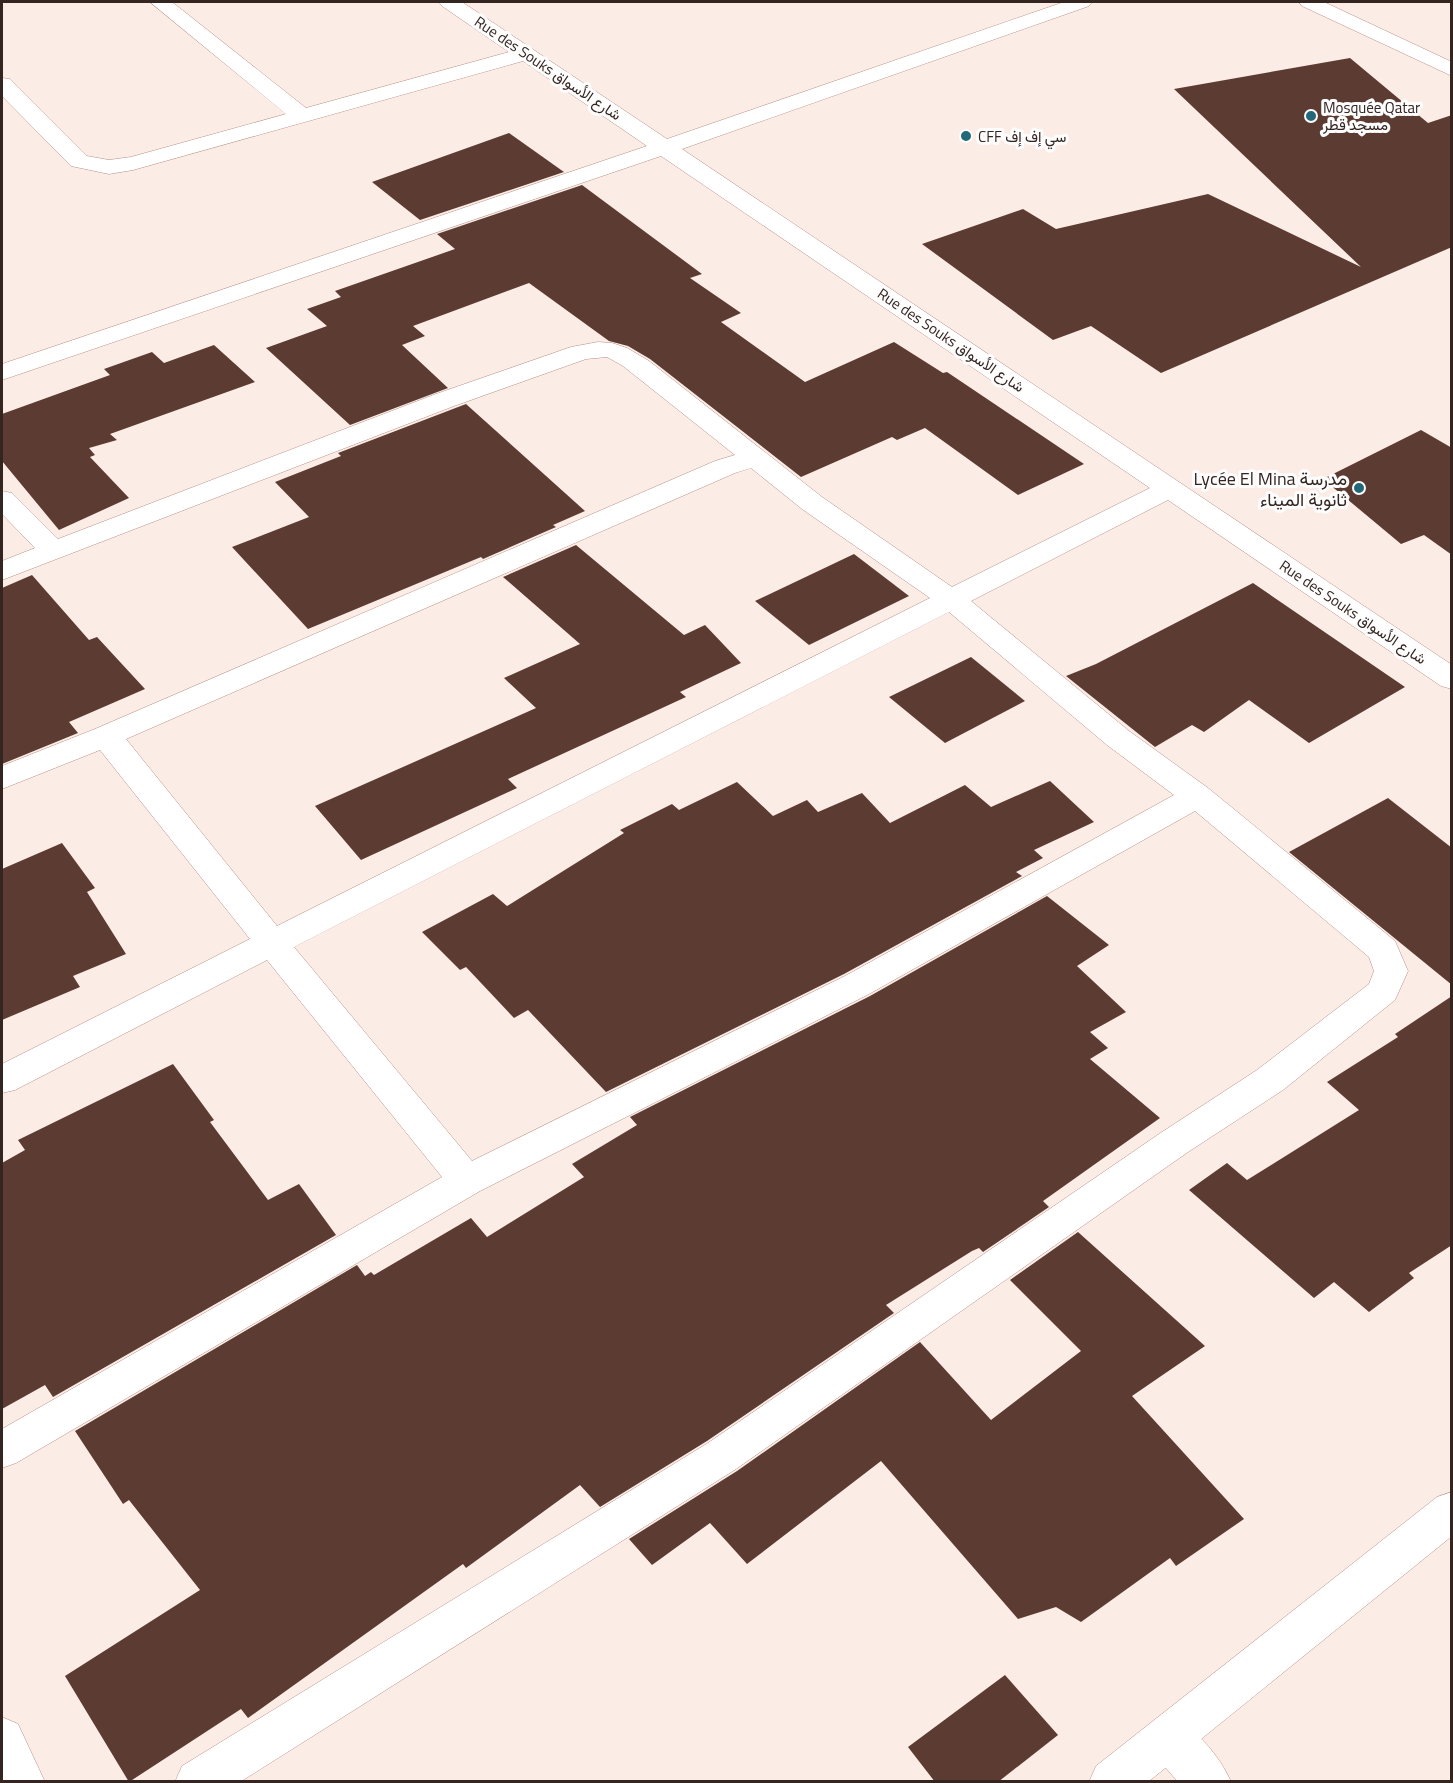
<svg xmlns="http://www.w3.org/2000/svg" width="1453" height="1783" viewBox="0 0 1453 1783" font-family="'Titillium Web',Vazirmatn,sans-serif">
  <rect width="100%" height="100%" fill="#fcece6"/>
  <g fill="#5c3c32">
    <polygon points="1350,58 1428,123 1452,115 1452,247 1161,373 1091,326 1053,340 922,244 1023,209 1056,229 1208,194 1361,267 1174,89"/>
    <polygon points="509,133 564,172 420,220 372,182"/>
    <polygon points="582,185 702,274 690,278 741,313 721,322 805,382 894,342 943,373 947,372 1084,464 1018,495 925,428 897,440 892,437 801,477 650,359 628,346 609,341 529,283 413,326 425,336 402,345 448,388 350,425 266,348 327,326 307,309 341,297 335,291 455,249 437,234"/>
    <polygon points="214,345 255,382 110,434 117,440 89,448 95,455 90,457 129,498 59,530 2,461 2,414 110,375 104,369 152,352 164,363"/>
    <polygon points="466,404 585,511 553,525 556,527 483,559 481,557 308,629 232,547 309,517 275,482 341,456 338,453"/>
    <polygon points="1421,430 1452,448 1452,555 1424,535 1401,544 1323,479"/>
    <polygon points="576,545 684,635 705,625 741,663 680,692 686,697 508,779 517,788 361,860 315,806 536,708 504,678 580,644 503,577"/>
    <polygon points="854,554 909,596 809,645 755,601"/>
    <polygon points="32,575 89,640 97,637 145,689 69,722 78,733 2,764 2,588"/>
    <polygon points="1253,583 1405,687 1309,743 1249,700 1204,732 1192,725 1155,747 1066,676 1096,664"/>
    <polygon points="971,657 1025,701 945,743 889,697"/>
    <polygon points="1050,781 1094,822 1034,850 1043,858 1016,872 1022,876 844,974 606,1092 528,1010 514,1018 466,967 460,970 422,932 493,894 507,906 624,833 620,830 672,804 679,810 737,782 773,816 807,800 818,812 862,793 890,823 965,785 991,807"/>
    <polygon points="1388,798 1452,848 1452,985 1289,852"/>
    <polygon points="62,843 95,888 87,892 126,954 73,976 80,987 2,1020 2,869"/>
    <polygon points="1047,896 1109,945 1077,966 1126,1012 1090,1032 1108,1048 1090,1059 1160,1118 1043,1201 1049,1207 983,1252 979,1248 972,1251 886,1305 894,1313 707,1441 600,1507 580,1485 466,1568 463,1564 248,1718 241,1709 129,1782 65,1676 200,1590 129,1500 123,1504 75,1431 357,1265 365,1276 371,1272 374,1275 471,1218 487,1237 584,1177 572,1164 637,1125 630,1117 870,996"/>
    <polygon points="1452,996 1452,1245 1409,1273 1414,1278 1369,1312 1334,1282 1314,1298 1189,1190 1227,1163 1247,1180 1359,1110 1327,1082 1398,1037 1395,1034"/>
    <polygon points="173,1064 214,1120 210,1122 268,1200 299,1184 336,1235 53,1397 45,1385 2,1409 2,1163 25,1150 18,1140"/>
    <polygon points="1078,1232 1205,1346 1132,1396 1244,1519 1176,1566 1170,1558 1081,1622 1056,1607 1018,1619 881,1461 747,1564 710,1523 652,1565 629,1539 737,1471 920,1342 991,1420 1081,1351 1010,1280"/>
    <polygon points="1005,1675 1058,1735 998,1782 935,1782 908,1747"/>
  </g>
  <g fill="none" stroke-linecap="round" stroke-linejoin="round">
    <defs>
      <g id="minor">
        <path d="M150 2H172L306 108 509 52 442 6 439 2H462L667 139 1064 2H1092L1089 6 682 149 1452 665V689L1441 686 1168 500 971 601 1129 731 1208 788 1395 941 1408 971 1395 1000 1283 1090 1188 1152 736 1469 240 1782H175L182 1766 708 1443 1162 1132 1257 1070 1369 984 1374 971 1369 957 1195 811 869 994 480 1191 16 1463 2 1468V1429L442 1177 267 960 15 1090 2 1093V1064L250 939 100 750 2 789V766L95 729 715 461 735 455 623 366 607 357 586 359 454 406 2 580V561L35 548 2 514V491L12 493 58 539 436 394 571 347 598 342 612 343 627 348 649 361 822 497 952 587 1150 488 661 156 2 380V364L647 146 523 61 133 170 109 174 71 166 2 96V78L10 79 87 156 109 160 131 157 286 114ZM751 468 802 509 930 598 277 926 126 739 735 473ZM949 612 1107 745 1174 795 845 976 472 1161 294 947Z"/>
        <polygon points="1299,2 1324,2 1452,62 1452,76 1302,6"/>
        <path d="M1169 1716C1195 1727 1220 1756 1231 1782H1178L1153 1753 1147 1738 1153 1723Z"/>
        <polygon points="2,1717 18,1724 45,1782 2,1782"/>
      </g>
      <polygon id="tertiary" points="1452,1492 1452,1536 1148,1782 1089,1782 1096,1766 1437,1497"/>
    </defs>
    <use href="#minor" stroke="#b69185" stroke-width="1"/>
    <use href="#tertiary" stroke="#b69185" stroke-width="1"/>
    <use href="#minor" fill="#fff" fill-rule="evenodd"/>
    <use href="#tertiary" fill="#fff" fill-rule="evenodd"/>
  </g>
  <g fill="#226878" stroke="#fdfdfd" stroke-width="2">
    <circle cx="1311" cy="116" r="6"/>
    <circle cx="966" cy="136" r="6"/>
    <circle cx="1359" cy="488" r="6"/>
  </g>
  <g text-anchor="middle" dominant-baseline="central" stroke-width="6" stroke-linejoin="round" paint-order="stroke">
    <g font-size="15" fill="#342521" stroke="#fdfdfd">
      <text transform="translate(548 68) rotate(34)">Rue des Souks شارع الأسواق</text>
      <text transform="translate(951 340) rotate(34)">Rue des Souks شارع الأسواق</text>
      <text transform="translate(1353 612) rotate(34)">Rue des Souks شارع الأسواق</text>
    </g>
    <g font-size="15" fill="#342521" stroke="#fdfdfd" text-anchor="start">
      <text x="1323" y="107">Mosquée Qatar<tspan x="1323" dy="17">مسجد قطر</tspan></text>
      <text x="978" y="136">CFF سي إف إف</text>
    </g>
    <g font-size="18" fill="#342521" stroke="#fdfdfd" text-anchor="end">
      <text x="1347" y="478">Lycée El Mina مدرسة<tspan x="1347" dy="21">ثانوية الميناء</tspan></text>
    </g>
  </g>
  <rect width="1453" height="1783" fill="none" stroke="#342521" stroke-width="6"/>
</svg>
